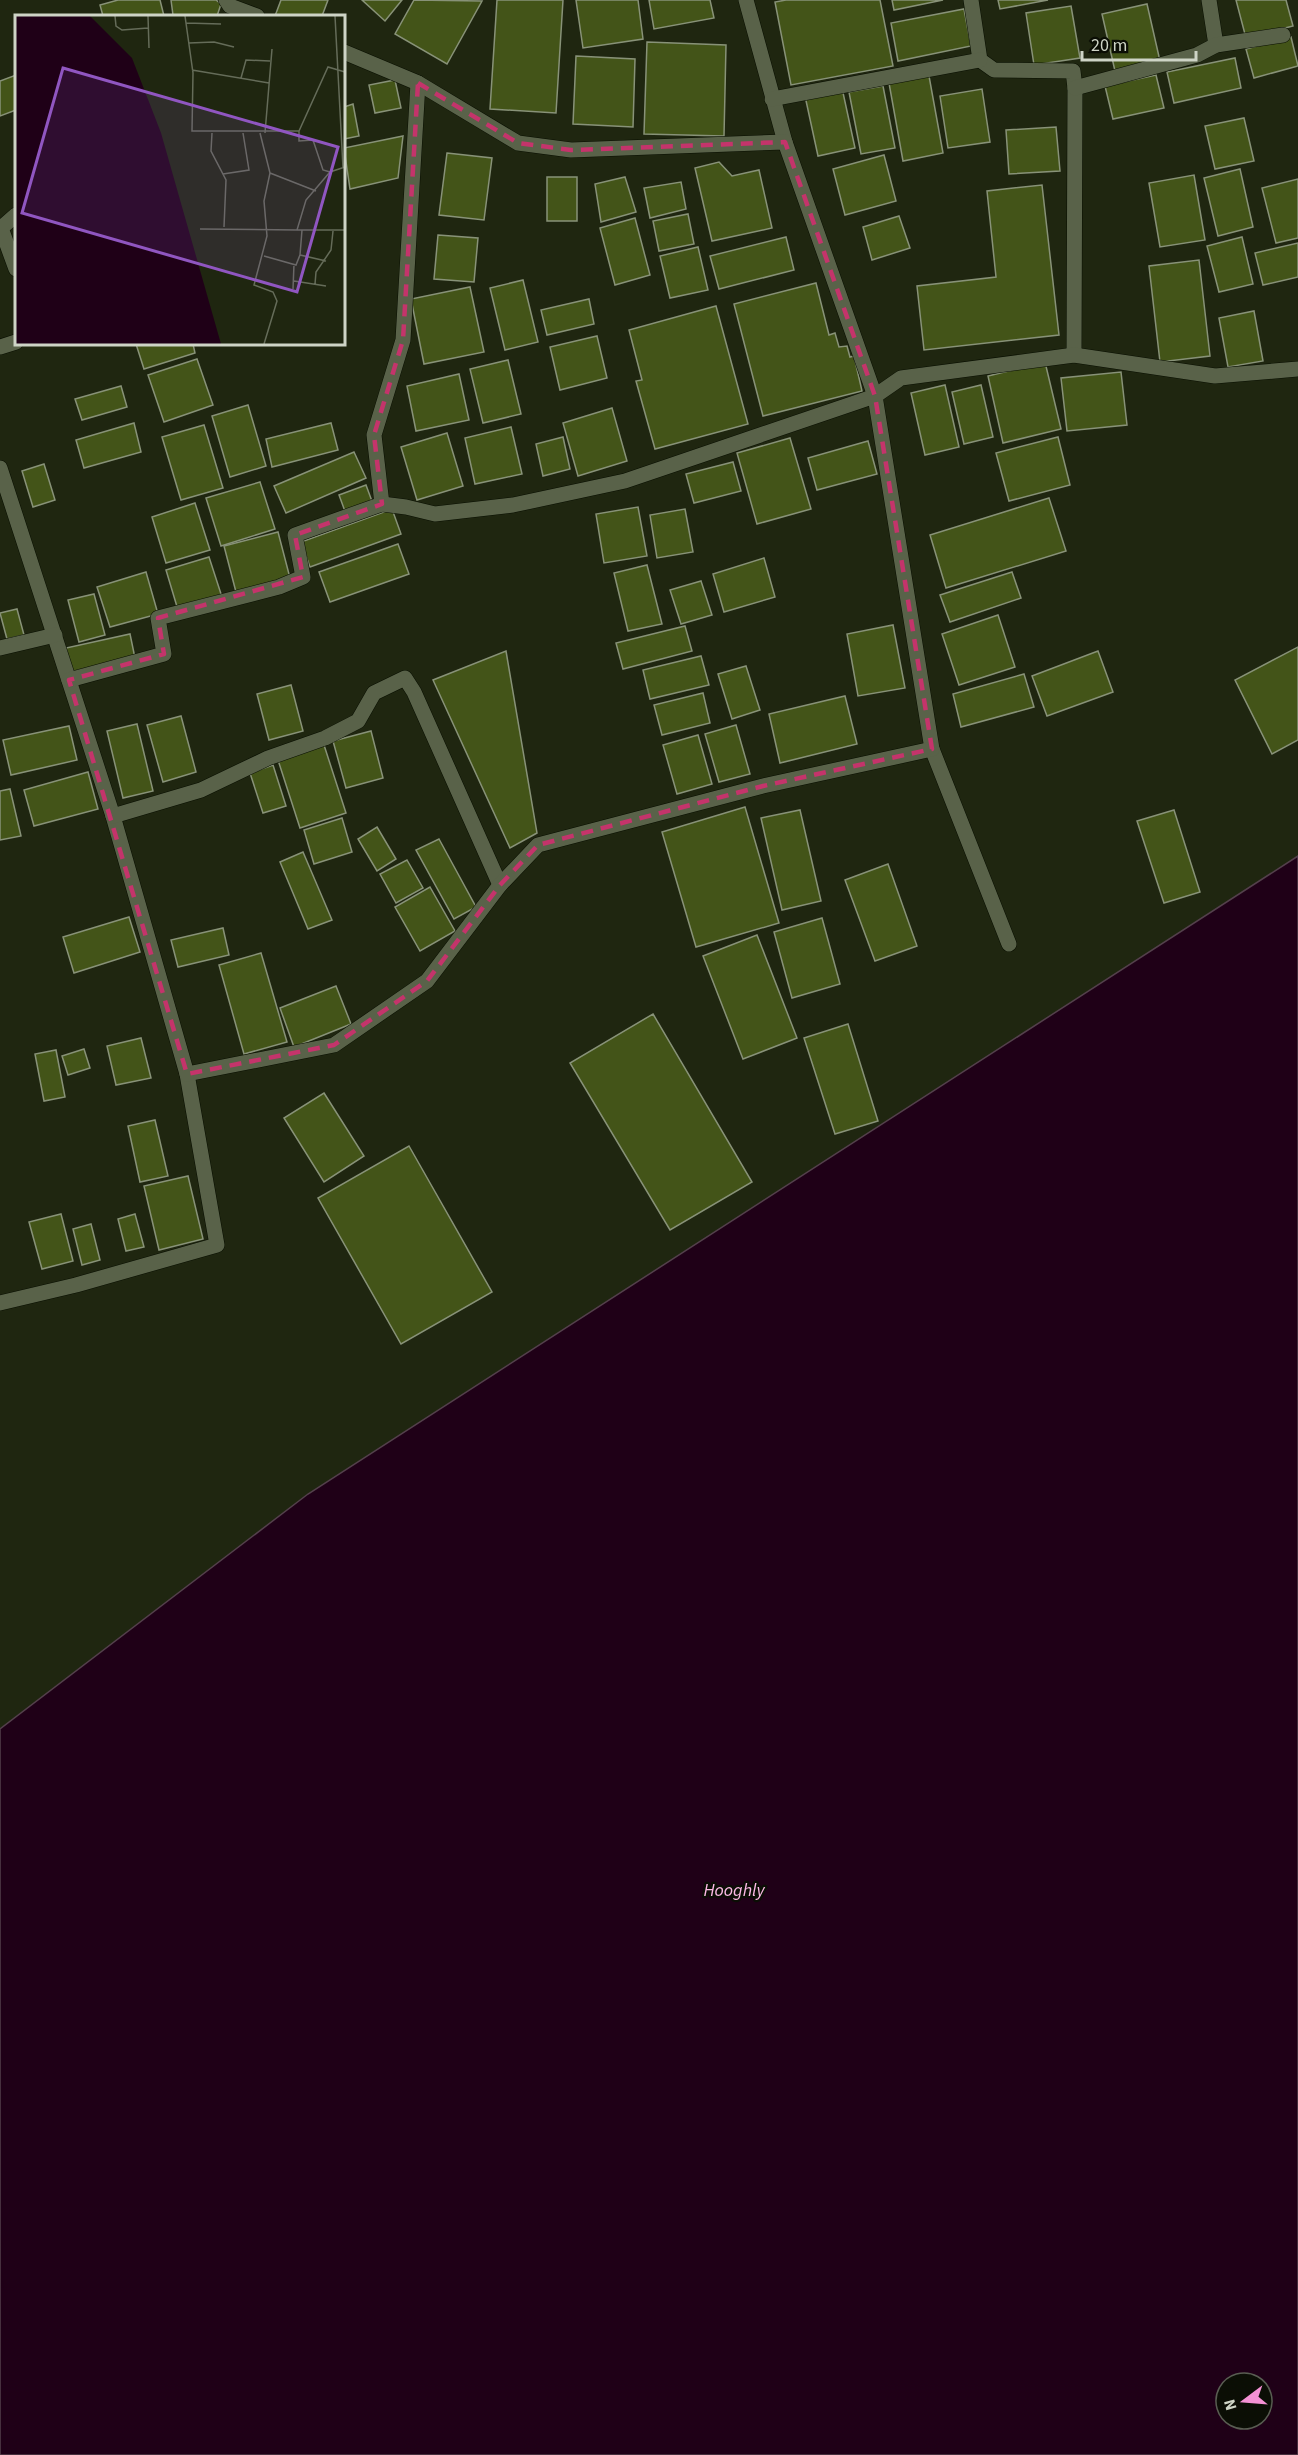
<svg xmlns="http://www.w3.org/2000/svg" width="1298" height="2455" viewBox="0 0 1298 2455" font-family="'Source Sans 3',sans-serif">
  <rect width="100%" height="100%" fill="#1f2610"/>
  <path fill="#1f0017" stroke="#54404c" stroke-width="1.5" fill-rule="evenodd" d="M1298 856V2455H0V1729L308 1494ZM1226 2383H1262V2419H1226Z"/>
  <g fill="#435418" stroke="#889278" stroke-width="1.5">
    <polygon points="118,0 160,0 164,16 103,16 100,5"/>
    <polygon points="171,0 216,0 221,4 217,16 183,16 173,15"/>
    <polygon points="281,0 328,0 322,16 275,16"/>
    <polygon points="362,0 402,0 385,21"/>
    <polygon points="414,0 482,1 447,64 395,34"/>
    <polygon points="497,0 563,0 556,113 490,109"/>
    <polygon points="576,0 638,0 643,39 583,48"/>
    <polygon points="649,0 710,0 714,18 654,29"/>
    <polygon points="786,0 880,0 893,66 791,85 775,2"/>
    <polygon points="892,0 943,0 894,10"/>
    <polygon points="998,0 1048,0 1000,9"/>
    <polygon points="1236,0 1286,0 1293,26 1246,38"/>
    <polygon points="1147,4 1160,61 1115,71 1102,14"/>
    <polygon points="1071,6 1080,58 1034,65 1026,13"/>
    <polygon points="964,9 971,46 898,61 891,23"/>
    <polygon points="1291,37 1298,66 1254,78 1246,49"/>
    <polygon points="647,42 726,45 724,136 644,134"/>
    <polygon points="576,56 635,59 633,127 573,124"/>
    <polygon points="1235,58 1241,88 1174,103 1167,72"/>
    <polygon points="16,75 16,110 0,116 0,81"/>
    <polygon points="1156,75 1164,108 1113,119 1105,86"/>
    <polygon points="929,76 943,153 903,161 889,83"/>
    <polygon points="395,80 401,108 375,113 369,85"/>
    <polygon points="883,86 895,148 861,154 849,92"/>
    <polygon points="842,88 855,148 818,156 805,96"/>
    <polygon points="982,89 990,142 948,148 940,96"/>
    <polygon points="353,104 359,136 344,139 344,107"/>
    <polygon points="1244,118 1254,161 1215,169 1205,126"/>
    <polygon points="1056,127 1060,171 1009,174 1006,130"/>
    <polygon points="403,136 398,178 350,189 344,148"/>
    <polygon points="447,153 492,158 484,220 439,215"/>
    <polygon points="884,155 896,201 845,215 833,169"/>
    <polygon points="719,162 732,176 759,170 772,228 712,241 695,168"/>
    <polygon points="1240,169 1253,227 1218,236 1204,178"/>
    <polygon points="1194,175 1205,240 1160,247 1149,183"/>
    <rect x="547" y="177" width="30" height="44"/>
    <polygon points="625,177 636,212 601,222 595,184"/>
    <polygon points="1298,179 1298,238 1276,243 1262,188"/>
    <polygon points="681,182 686,209 650,218 644,188"/>
    <polygon points="1042,185 1059,335 924,350 917,286 996,277 987,191"/>
    <polygon points="688,214 694,244 659,251 653,221"/>
    <polygon points="899,216 910,248 872,260 863,227"/>
    <polygon points="635,218 650,275 615,285 600,228"/>
    <polygon points="438,235 478,238 474,282 434,279"/>
    <polygon points="786,237 794,270 719,289 710,256"/>
    <polygon points="1242,237 1253,284 1219,292 1207,246"/>
    <polygon points="1298,243 1298,277 1263,285 1255,253"/>
    <polygon points="698,247 708,290 670,298 660,256"/>
    <polygon points="1199,260 1210,356 1160,362 1149,266"/>
    <polygon points="523,280 538,342 505,350 490,288"/>
    <polygon points="816,283 829,335 835,333 839,347 847,346 850,357 854,356 862,391 763,416 734,304"/>
    <polygon points="470,287 484,352 424,364 411,299"/>
    <polygon points="589,299 594,324 547,335 541,310"/>
    <polygon points="716,306 748,424 655,449 636,381 642,380 629,330"/>
    <polygon points="1254,311 1263,361 1228,367 1219,318"/>
    <polygon points="597,336 607,378 560,390 550,347"/>
    <polygon points="136,344 193,344 195,353 144,369"/>
    <polygon points="197,359 213,405 164,422 148,375"/>
    <polygon points="508,360 521,414 483,423 470,369"/>
    <polygon points="1045,362 1061,429 1003,443 988,376"/>
    <polygon points="1121,372 1127,425 1067,431 1061,378"/>
    <polygon points="459,374 469,420 416,431 407,386"/>
    <polygon points="945,385 959,447 925,455 911,393"/>
    <polygon points="981,385 993,437 964,444 952,392"/>
    <polygon points="121,386 127,407 82,420 75,399"/>
    <polygon points="248,405 266,466 230,477 212,416"/>
    <polygon points="612,408 627,461 578,476 563,423"/>
    <polygon points="134,423 141,452 84,468 76,440"/>
    <polygon points="331,423 338,450 272,467 266,439"/>
    <polygon points="204,425 223,488 181,500 162,437"/>
    <polygon points="511,427 522,474 475,484 465,438"/>
    <polygon points="447,433 463,486 417,500 401,447"/>
    <polygon points="563,437 570,469 543,476 536,444"/>
    <polygon points="1058,437 1070,485 1009,501 996,453"/>
    <polygon points="790,438 811,509 757,524 737,453"/>
    <polygon points="868,441 877,474 817,490 808,458"/>
    <polygon points="354,452 366,478 286,513 274,486"/>
    <polygon points="733,462 741,491 694,503 686,474"/>
    <polygon points="44,464 55,500 33,507 22,471"/>
    <polygon points="260,482 275,529 221,546 206,498"/>
    <polygon points="366,485 373,504 346,514 339,495"/>
    <polygon points="1049,498 1066,551 946,588 930,535"/>
    <polygon points="195,503 210,550 166,563 152,517"/>
    <polygon points="638,507 647,556 604,563 596,514"/>
    <polygon points="392,509 401,534 310,567 301,542"/>
    <polygon points="685,509 693,552 657,558 650,515"/>
    <polygon points="278,532 290,578 236,592 224,546"/>
    <polygon points="398,544 409,574 330,602 319,572"/>
    <polygon points="209,557 222,597 178,610 166,570"/>
    <polygon points="764,558 775,597 724,612 713,574"/>
    <polygon points="647,565 662,624 628,631 614,573"/>
    <polygon points="146,572 158,614 110,627 97,587"/>
    <polygon points="1012,572 1021,598 950,622 940,595"/>
    <polygon points="701,581 712,615 681,624 670,590"/>
    <polygon points="94,594 105,635 79,642 68,600"/>
    <polygon points="17,609 24,635 7,639 0,613"/>
    <polygon points="998,615 1015,667 959,685 942,634"/>
    <polygon points="893,625 905,688 858,696 847,634"/>
    <polygon points="685,626 692,651 623,669 616,643"/>
    <polygon points="130,634 135,658 71,672 66,648"/>
    <polygon points="1298,647 1298,740 1272,754 1235,680"/>
    <polygon points="506,651 537,833 510,848 433,680"/>
    <polygon points="1098,651 1113,692 1047,716 1032,676"/>
    <polygon points="701,656 709,685 650,699 643,670"/>
    <polygon points="746,666 760,710 732,719 718,674"/>
    <polygon points="1024,674 1034,707 961,727 953,694"/>
    <polygon points="291,685 303,731 269,740 257,694"/>
    <polygon points="703,693 710,723 662,735 654,705"/>
    <polygon points="845,696 857,744 780,763 769,714"/>
    <polygon points="181,716 196,772 163,782 147,725"/>
    <polygon points="137,724 153,791 123,798 107,731"/>
    <polygon points="736,725 750,774 719,782 705,734"/>
    <polygon points="69,726 77,760 11,775 3,740"/>
    <polygon points="371,731 383,778 346,788 333,741"/>
    <polygon points="698,735 712,784 677,794 663,745"/>
    <polygon points="324,745 346,813 300,828 278,760"/>
    <polygon points="273,765 286,806 263,813 250,773"/>
    <polygon points="88,772 98,809 34,826 24,790"/>
    <polygon points="10,789 21,836 0,840 0,791"/>
    <polygon points="745,807 779,923 696,947 662,832"/>
    <polygon points="800,810 821,901 782,910 761,818"/>
    <polygon points="1174,810 1200,892 1164,903 1137,821"/>
    <polygon points="342,818 352,852 314,864 304,830"/>
    <polygon points="377,827 396,859 377,871 358,839"/>
    <polygon points="439,839 476,907 454,919 416,850"/>
    <polygon points="303,852 332,920 308,929 280,862"/>
    <polygon points="407,860 423,888 396,903 380,874"/>
    <polygon points="888,864 917,946 875,961 845,880"/>
    <polygon points="430,887 455,931 420,951 395,907"/>
    <polygon points="129,917 140,952 74,973 63,937"/>
    <polygon points="822,918 840,984 792,998 774,932"/>
    <polygon points="223,928 229,955 178,967 171,940"/>
    <polygon points="757,935 797,1038 743,1059 703,956"/>
    <polygon points="261,953 287,1042 244,1054 219,965"/>
    <polygon points="336,986 351,1024 294,1047 280,1008"/>
    <polygon points="653,1014 752,1182 670,1230 570,1063"/>
    <polygon points="848,1024 878,1121 835,1134 804,1038"/>
    <polygon points="141,1038 151,1078 116,1085 107,1046"/>
    <polygon points="84,1049 90,1068 68,1075 62,1056"/>
    <polygon points="56,1050 65,1097 44,1101 35,1054"/>
    <polygon points="324,1093 364,1156 324,1182 284,1118"/>
    <polygon points="155,1120 168,1176 140,1182 128,1126"/>
    <polygon points="409,1146 492,1292 401,1344 318,1198"/>
    <polygon points="188,1176 203,1239 159,1250 144,1186"/>
    <polygon points="61,1214 73,1261 42,1269 29,1222"/>
    <polygon points="135,1214 144,1247 126,1251 118,1219"/>
    <polygon points="91,1224 100,1260 82,1265 73,1229"/>
  </g>
  <g fill="none" stroke-linecap="round" stroke-linejoin="round">
    <defs>
      <g id="minor">
        <polyline points="226,0 230,6 257,16"/>
        <polyline points="746,0 785,142"/>
        <polyline points="971,0 980,60 994,70 1073,71 1075,88 1074,355"/>
        <polyline points="1209,0 1216,45"/>
        <polyline points="344,52 418,83 518,143 571,150 785,142 875,396 932,749 1009,944"/>
        <polyline points="1075,88 1197,55 1216,45 1283,35"/>
        <polyline points="772,99 980,60"/>
        <polyline points="16,215 1,228 16,269"/>
        <polyline points="0,347 16,342"/>
        <polyline points="0,468 113,816 187,1074 217,1245 76,1285 0,1303"/>
        <polyline points="382,504 374,435 403,340 418,83"/>
        <polyline points="0,648 55,635"/>
        <polyline points="69,680 164,654 158,618 279,587 303,577 295,535 382,504 406,507 435,514 513,505 625,481 875,396 901,378 1074,355 1215,376 1298,369"/>
        <polyline points="113,816 201,790 268,758 325,738 358,721 374,693 405,678 414,692 500,885"/>
        <polyline points="187,1074 334,1045 427,981 500,885 538,845 763,786 932,749"/>
      </g>
    </defs>
    <use href="#minor" stroke="#090f00" stroke-width="16"/>
    <use href="#minor" stroke="#596249" stroke-width="15"/>
  </g>
  <path fill="none" stroke="#c4346b" stroke-width="4.5" stroke-dasharray="12 8" stroke-linejoin="round" d="M418 83 518 143 571 150 785 142 875 396 932 749 763 786 538 845 500 885 427 981 334 1045 187 1074 69 680 164 654 158 618 303 577 295 535 382 504 374 435 403 340Z"/>
  <g text-anchor="middle" dominant-baseline="central" stroke-width="4.5" stroke-linejoin="round" paint-order="stroke">
    <g font-size="18" font-style="italic" fill="#fcb9e5" stroke="#0b0e05">
      <text x="734" y="1890">Hooghly</text>
    </g>
  </g>
  <g transform="translate(15 15)">
    <rect width="330" height="330" fill="#1f2610"/>
    <path d="M0 1H75L117 43 146 118 206 329H0Z" fill="#1f0017"/>
    <path fill="none" stroke="#656c59" stroke-width="1.5" d="M100 1 101 11 107 15 133 13M133 1 134 33M170 1 178 58 177 116H284L313 52 330 57M320 1 328 153M171 8 206 9M174 28 199 27 219 32M177 55 254 68M226 63 231 45 255 46M284 116V126L298 125 308 155 315 157M197 118 196 136 211 165 209 212M245 118 255 158 249 186 252 221 239 270 258 277 262 286 249 329M250 118 257 34M255 158 301 176M208 159 234 155 228 118M185 214 282 215 291 185 315 157 330 152M282 215H330M285 240 287 215M249 241 281 250 285 240 311 246M279 266 311 271M300 269 301 257 316 235 318 216M278 274 279 249"/>
    <path fill="#9056c1" fill-opacity="0.15" stroke="#9056c1" stroke-width="3" d="M48 53 323 132 282 277 7 198Z"/>
    <rect width="330" height="330" fill="none" stroke="#ced4c6" stroke-width="3"/>
  </g>
  <g transform="translate(1244 2401) rotate(254)"><circle r="28" fill="#0b0e05" stroke="#595d52" stroke-width="1.5"/>
  <path d="M0-4.5L10 22L0 15L-10 22Z" fill="#f491d4"/>
  <text y="-9" font-size="16" font-weight="bold" text-anchor="middle" fill="#ced4c6">N</text>
  </g>
  <path d="M1082 51v9h114v-9" fill="none" stroke="#ced4c6" stroke-width="3"/>
  <text x="1091" y="51" font-size="18" fill="#ced4c6" stroke="#0b0e05" stroke-width="4.5" paint-order="stroke">20 m</text>
</svg>
